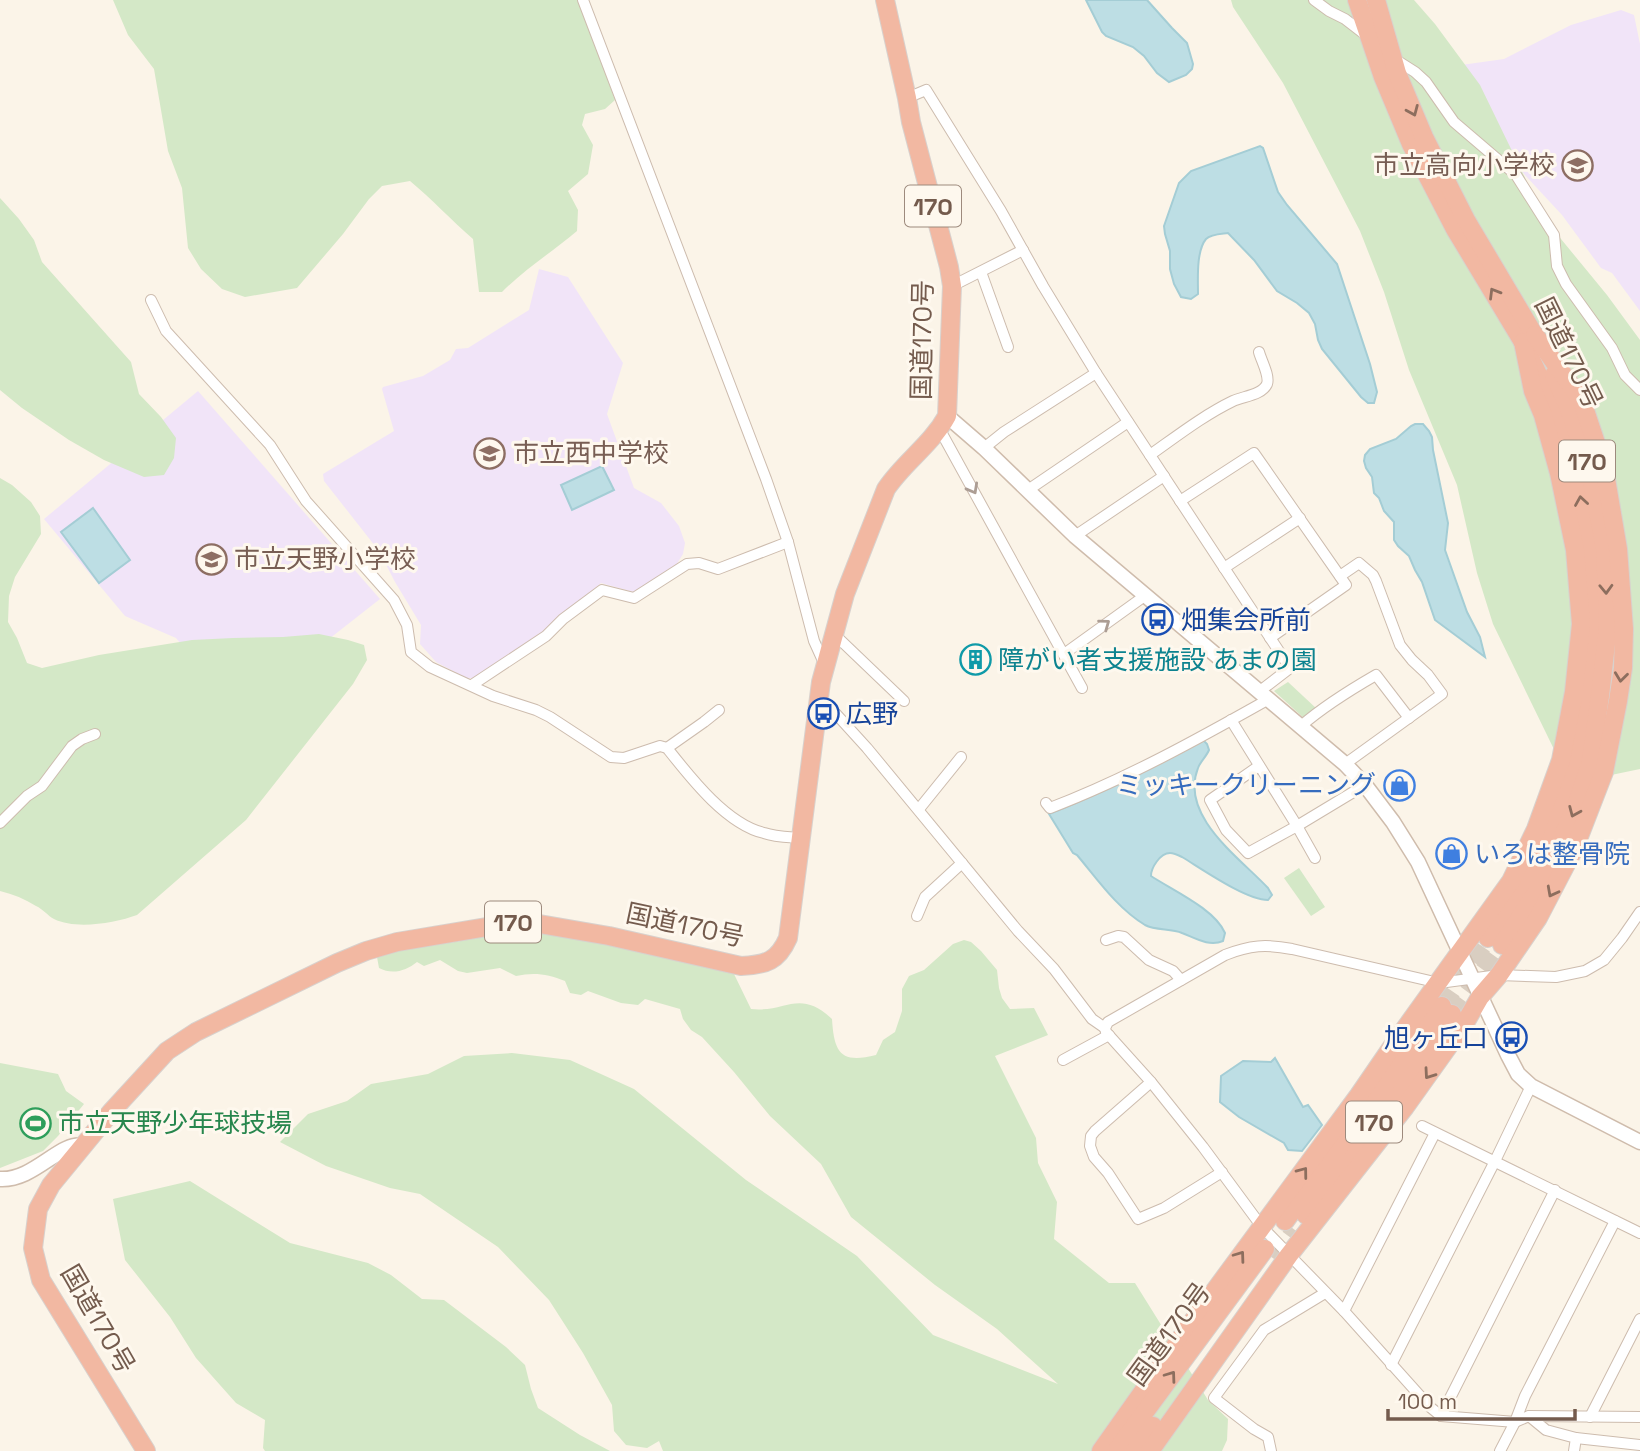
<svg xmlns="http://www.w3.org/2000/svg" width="1640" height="1451" viewBox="0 0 1640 1451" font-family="'Space Grotesk','Noto Sans JP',sans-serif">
  <rect width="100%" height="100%" fill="#fbf4e8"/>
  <g fill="#f1e4f8">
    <polygon points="1621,10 1634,15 1640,44 1640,311 1612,273 1601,268 1562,215 1501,149 1454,66 1504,59 1571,25"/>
    <polygon points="539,269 568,277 623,363 607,414 634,488 661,503 679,526 685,543 683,554 673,570 633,592 601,583 539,637 477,678 466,678 436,662 420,644 421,625 395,582 379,551 324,481 323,474 394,431 382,389 383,387 423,376 450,360 456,349 468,348 529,310"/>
    <polygon points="198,391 380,599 237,711 176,638 125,616 44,519"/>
  </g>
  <g fill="#d4e8c7">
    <path d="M113 0H579L615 100 605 109 585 114 582 125 593 145 588 174 568 191 578 210 577 231C552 252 525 269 502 292H479L473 239C451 220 432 199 410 181L382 186 369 199 343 234 297 288 245 297 222 289 201 269 188 248 182 188 168 151 154 69 128 35Z"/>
    <polygon points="1231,0 1414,0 1435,24 1480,85 1530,188 1561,239 1607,295 1640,340 1640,769 1592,779 1566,774 1493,624 1477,573 1457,485 1409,370 1384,292 1360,231 1283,83 1233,7"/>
    <polygon points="0,198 19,219 34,240 42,262 131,362 139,394 161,417 176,438 174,458 164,475 144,477 104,460 69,440 22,408 0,390"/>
    <path d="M0 478 12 485 31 502 40 516 41 534 15 577 9 596 8 622 17 638 27 663 42 668 99 655 192 640 233 638 283 637 319 634 348 640 364 645 367 660 353 684 246 820 137 915C115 923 76 930 54 919 48 916 43 909 36 906 25 899 13 894 0 891Z"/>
    <polygon points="1288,682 1318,710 1306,720 1274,691"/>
    <polygon points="1299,868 1325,907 1311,916 1284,878"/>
    <path d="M517 929 590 938 734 974 751 1009C786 1013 799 988 832 1019 834 1053 841 1064 876 1055L883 1040 895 1032 902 1011V989L909 976 924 970 953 944 964 940 971 942 981 951 997 970 999 988 1002 998 1010 1009 1034 1008 1048 1035 995 1056 1036 1138 1038 1163 1057 1202 1054 1239 1109 1283H1135L1208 1400 1228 1419 1227 1440 1222 1451H663L659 1441 647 1448 626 1445 614 1431 612 1405 583 1353 549 1300 498 1247 420 1194 390 1188 326 1166 280 1142 308 1114 347 1101 371 1084 428 1074 464 1056 512 1053 570 1060 634 1089 746 1180 857 1256 933 1335 1058 1384 997 1329 935 1285 851 1217 821 1164 770 1116 734 1072 702 1037 691 1030 683 1019 680 1009 645 999 638 1005 621 1003 588 991 581 995 570 993 565 981C548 974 534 972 516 976L500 968 467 973 458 971 440 960 424 966 417 962C406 971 392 975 379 968L377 957 382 953 461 941Z"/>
    <polygon points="0,1063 58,1074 66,1091 84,1104 58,1136 43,1151 0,1168"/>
    <polygon points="190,1181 290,1243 368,1263 391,1275 422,1299 444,1300 506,1347 525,1365 531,1389 538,1408 580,1435 610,1451 265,1451 263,1448 265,1420 236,1403 196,1358 170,1317 125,1260 113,1199"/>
  </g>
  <g fill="#bddee4" stroke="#a4cdd5" stroke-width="2">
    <polygon points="1086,0 1147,0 1172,28 1187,43 1193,64 1192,69 1186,75 1169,82 1157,73 1144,56 1133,47 1106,36 1102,32"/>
    <path d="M1260 146 1263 148 1278 192 1287 205 1337 264 1370 364 1377 392 1374 403H1368L1361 397 1322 349 1318 340 1315 324 1309 313 1297 303 1277 291 1254 260 1228 233C1221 234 1211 234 1206 239 1196 251 1198 280 1198 294L1191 299 1181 297 1174 284 1170 269V251L1165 234 1164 226 1179 183 1191 171Z"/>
    <polygon points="1415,424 1423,424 1429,431 1432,437 1433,450 1448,523 1445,550 1467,612 1480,637 1485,657 1435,620 1422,582 1415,570 1409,556 1398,546 1394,540 1394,522 1384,511 1379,498 1374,493 1372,477 1366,468 1364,461 1365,455 1370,449 1396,439 1411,426"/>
    <polygon points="602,466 614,490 572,510 561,485"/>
    <polygon points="93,508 130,560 99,583 61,532"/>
    <path d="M1203 740 1207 744 1209 750C1206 757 1200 762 1198 768 1179 816 1240 858 1268 888L1272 895 1268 900C1246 900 1202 869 1182 857 1178 855 1174 853 1170 853 1160 853 1151 868 1151 876 1172 890 1215 909 1225 933L1223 941C1209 947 1195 938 1182 933 1171 928 1156 931 1145 925 1117 908 1098 880 1077 855L1073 853 1049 814C1103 793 1153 768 1203 740Z"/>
    <polygon points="1275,1058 1303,1107 1308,1105 1322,1125 1302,1151 1288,1150 1284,1143 1239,1117 1220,1102 1221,1076 1243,1061 1271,1062"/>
  </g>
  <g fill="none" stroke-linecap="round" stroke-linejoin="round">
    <g stroke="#d9cec1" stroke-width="18" stroke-dasharray="18 9" stroke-linecap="butt">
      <polyline points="1442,1006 1488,938"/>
      <polyline points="1452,1014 1502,945"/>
      <polyline points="1274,1259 1295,1230"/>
    </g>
    <defs>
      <g id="street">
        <polyline points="583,0 766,479 788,542 814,641 824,663"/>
        <polyline points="1314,0 1329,11 1345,19 1367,36"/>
        <polyline points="1393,58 1415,72 1426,82 1454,122 1516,175 1554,235 1557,266 1566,284 1612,348 1625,375 1640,390"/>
        <polyline points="907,98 926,90 1001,211 1043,286 1096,373 1290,668 1260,691"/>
        <polyline points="981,272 1008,347"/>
        <polyline points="952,286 1023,250"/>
        <path d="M151 300 166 331 270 445 306 501 394 600 407 625 411 652 430 667 493 696 536 710 550 717 611 757 624 758 660 746 667 748C690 777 726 824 764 833 775 837 789 837 801 838"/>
        <polyline points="940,430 1082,688"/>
        <polyline points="984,448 1004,432 1096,373"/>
        <path d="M1150 455C1177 436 1204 415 1233 401 1244 396 1262 395 1267 384 1270 376 1261 360 1259 352"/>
        <polyline points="1028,490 1128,422"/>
        <polyline points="1180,501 1254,453 1346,585 1270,638"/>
        <polyline points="1075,536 1164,476"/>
        <polyline points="1224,568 1300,518"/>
        <polyline points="1340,576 1359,563 1373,575 1376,581 1400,645 1412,660 1428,675 1442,694 1345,764"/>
        <polyline points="834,634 904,701"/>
        <polyline points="1064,654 1146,595"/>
        <polyline points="472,685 546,636 563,619 602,590 634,598 687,564 699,563 718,569 788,542"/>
        <polyline points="819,697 837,715 867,748 1018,931 1054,969 1092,1019 1105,1028"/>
        <polyline points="1231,720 1297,826 1315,858"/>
        <path d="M1301 726C1324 706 1350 690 1376 675L1409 718"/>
        <polyline points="667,748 704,722 719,710"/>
        <polyline points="1259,766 1210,800 1226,830 1248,853 1297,826 1365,785"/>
        <path d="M1046 803 1050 808C1126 779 1198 739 1269 699"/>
        <polyline points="919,809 961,757"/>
        <polyline points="0,823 27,796 42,786 72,746 82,739 95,734"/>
        <path d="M1640 912 1622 938 1604 960 1585 971 1556 977 1499 975 1439 983 1292 949C1266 944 1250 945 1225 955L1108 1022 1105 1028 1106 1032 1151 1082 1203 1147 1262 1227 1344 1311 1430 1407 1441 1416 1515 1422 1529 1416 1640 1417"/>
        <polyline points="917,916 925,897 962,863"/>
        <polyline points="1106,940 1118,936 1124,937 1149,960 1173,971 1181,980"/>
        <polyline points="1063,1060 1109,1035"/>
        <polyline points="1151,1082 1095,1131 1091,1136 1090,1146 1094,1157 1108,1173 1138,1219 1164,1208 1222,1172"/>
        <polyline points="1422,1126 1640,1233"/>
        <polyline points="1344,1311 1435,1133"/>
        <polyline points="1391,1365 1495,1161 1531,1086"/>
        <polyline points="1441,1416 1555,1190"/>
        <polyline points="1529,1416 1546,1430 1576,1438 1574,1451"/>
        <polyline points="1590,1417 1640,1319"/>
        <polyline points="1576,1438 1640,1445"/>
        <polyline points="1271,1451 1268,1437 1254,1429 1214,1398 1264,1330 1325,1293"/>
        <polyline points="1500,1451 1515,1422 1525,1396 1615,1221"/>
      </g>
      <g id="secondary">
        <polyline points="947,416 984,448 1075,536 1345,764 1365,785 1393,822 1418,862 1508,1055 1518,1074 1531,1086 1640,1142"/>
        <path d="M0 1179C34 1181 60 1141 83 1146"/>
      </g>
      <g id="highway">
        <polyline points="1357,0 1383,77 1411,144 1455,229 1523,342 1555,411 1576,475 1589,550 1593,626 1586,694 1574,766 1549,835 1535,865 1522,890 1488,938"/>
        <polyline points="1376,0 1397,73 1424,137 1466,220 1539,343"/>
        <polyline points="1502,945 1536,893 1551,863 1578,801 1590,765 1600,696 1608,626 1605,548 1590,470 1568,406 1554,375"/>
        <polyline points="1306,1215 1452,1014"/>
        <polyline points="1285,1221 1442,1006"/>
        <path d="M146 1451 41 1280 33 1248 38 1209 51 1185 111 1112 167 1051 196 1032 337 963 366 951 397 942 522 921 609 936 741 966C766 965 778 961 788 938L821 682 845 594 886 489C904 462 931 445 947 416L952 286 949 267 911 122 907 98 885 0"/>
        <polyline points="1101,1451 1205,1304 1359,1095 1394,1044 1511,881 1536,829 1561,760 1574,692 1581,624 1575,550 1559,473 1543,415 1533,391 1523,342"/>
        <polyline points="1116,1451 1265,1249"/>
        <polyline points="1135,1451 1153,1426"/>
        <polyline points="1150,1451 1289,1255 1405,1107 1465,1023 1480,997 1499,975 1538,918 1575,847 1604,772 1618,701 1623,668 1624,629 1618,549 1604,467 1582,401 1535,335"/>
      </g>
    </defs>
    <use href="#street" stroke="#cdbcae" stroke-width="12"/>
    <use href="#secondary" stroke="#cfbcac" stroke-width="17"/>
    <use href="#highway" stroke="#d8d1cd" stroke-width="20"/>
    <use href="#street" stroke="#fff" stroke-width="10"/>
    <use href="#secondary" stroke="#fff" stroke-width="14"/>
    <use href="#highway" stroke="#f2b8a2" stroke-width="18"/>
  </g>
  <defs><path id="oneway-chevron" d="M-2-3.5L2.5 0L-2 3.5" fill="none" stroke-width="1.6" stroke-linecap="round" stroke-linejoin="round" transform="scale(1.75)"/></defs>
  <g stroke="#8d6e5e">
    <use href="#oneway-chevron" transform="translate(1413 111) rotate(67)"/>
    <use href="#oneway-chevron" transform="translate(1494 293) rotate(-121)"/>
    <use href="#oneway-chevron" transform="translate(1581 501) rotate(-99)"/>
    <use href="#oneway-chevron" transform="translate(1606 589) rotate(88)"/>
    <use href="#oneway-chevron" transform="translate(1621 677) rotate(97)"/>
    <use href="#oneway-chevron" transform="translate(1574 812) rotate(113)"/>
    <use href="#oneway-chevron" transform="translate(1552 892) rotate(118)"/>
    <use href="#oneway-chevron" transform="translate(1429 1074) rotate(125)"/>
    <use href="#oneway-chevron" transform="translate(1303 1172) rotate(-53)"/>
    <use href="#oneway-chevron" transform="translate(1240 1256) rotate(-54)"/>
    <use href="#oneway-chevron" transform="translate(1171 1376) rotate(-54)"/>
  </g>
  <g stroke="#ac9d94">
    <use href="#oneway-chevron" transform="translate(973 489) rotate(61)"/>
    <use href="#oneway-chevron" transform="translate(1105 624) rotate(-36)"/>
  </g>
  <defs>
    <symbol id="school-ring" viewBox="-11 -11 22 22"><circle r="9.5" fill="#fef8ee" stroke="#8d6e63" stroke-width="1.5"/><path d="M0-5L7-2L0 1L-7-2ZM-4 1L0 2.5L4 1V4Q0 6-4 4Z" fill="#8d6e63"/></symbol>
    <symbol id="bus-ring" viewBox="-11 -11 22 22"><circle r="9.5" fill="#fef8ee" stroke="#1a4fb4" stroke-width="1.5"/><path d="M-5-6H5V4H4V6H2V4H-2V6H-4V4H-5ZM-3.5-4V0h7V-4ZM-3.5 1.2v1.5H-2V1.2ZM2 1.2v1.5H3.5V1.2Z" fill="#1a4fb4"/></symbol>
    <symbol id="building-ring" viewBox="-11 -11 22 22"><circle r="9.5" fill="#fef8ee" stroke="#0f9aa8" stroke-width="1.5"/><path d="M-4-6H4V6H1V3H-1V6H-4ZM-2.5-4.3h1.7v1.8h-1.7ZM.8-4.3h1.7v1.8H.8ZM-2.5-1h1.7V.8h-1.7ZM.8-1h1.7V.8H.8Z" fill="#0f9aa8"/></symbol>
    <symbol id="shop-ring" viewBox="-11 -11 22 22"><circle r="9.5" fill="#fef8ee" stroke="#3f7fe0" stroke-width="1.5"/><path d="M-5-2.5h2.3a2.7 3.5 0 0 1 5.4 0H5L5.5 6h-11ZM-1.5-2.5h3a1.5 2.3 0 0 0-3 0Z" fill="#3f7fe0"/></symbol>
    <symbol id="stadium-ring" viewBox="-11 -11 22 22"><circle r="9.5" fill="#fef8ee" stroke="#2e9e5b" stroke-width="1.5"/><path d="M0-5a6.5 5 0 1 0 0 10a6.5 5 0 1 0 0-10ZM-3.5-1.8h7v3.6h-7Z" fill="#2e9e5b"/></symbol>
  </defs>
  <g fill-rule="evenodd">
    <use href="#school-ring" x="1560" y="148" width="35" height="35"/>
    <use href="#school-ring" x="472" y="436" width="35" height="35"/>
    <use href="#school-ring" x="194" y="542" width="35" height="35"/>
    <use href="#bus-ring" x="1140" y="602" width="35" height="35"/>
    <use href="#building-ring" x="958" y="642" width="35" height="35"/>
    <use href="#bus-ring" x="806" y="696" width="35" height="35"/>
    <use href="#shop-ring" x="1382" y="768" width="35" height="35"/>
    <use href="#shop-ring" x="1434" y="836" width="35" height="35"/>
    <use href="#bus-ring" x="1494" y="1020" width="35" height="35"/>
    <use href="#stadium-ring" x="18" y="1106" width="35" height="35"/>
  </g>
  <g text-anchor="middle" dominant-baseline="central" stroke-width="6" stroke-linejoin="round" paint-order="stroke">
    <g fill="#fef8ee" stroke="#9d8a7d" stroke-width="2">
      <rect x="905" y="185.5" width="56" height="41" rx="5"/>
      <rect x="1559" y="440.5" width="56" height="41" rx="5"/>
      <rect x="485" y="901.5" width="56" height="41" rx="5"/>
      <rect x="1346" y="1101.5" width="56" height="41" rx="5"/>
    </g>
    <g font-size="24" font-weight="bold" fill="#745b4d">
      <text x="933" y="206">170</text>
      <text x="1587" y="461">170</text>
      <text x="513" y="922">170</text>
      <text x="1374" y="1122">170</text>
    </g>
    <g font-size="26" fill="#785e54" stroke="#fef8ee" text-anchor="start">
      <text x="1555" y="165" text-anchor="end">市立高向小学校</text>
      <text x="513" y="453">市立西中学校</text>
      <text x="234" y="559">市立天野小学校</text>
    </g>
    <g font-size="26" fill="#745b4d" stroke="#fef8ee">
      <text transform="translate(922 340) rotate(-89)">国道170号</text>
      <text transform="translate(1569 353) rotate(64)">国道170号</text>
      <text transform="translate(685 925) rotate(12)">国道170号</text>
      <text transform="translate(98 1319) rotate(60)">国道170号</text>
      <text transform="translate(1169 1334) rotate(-54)">国道170号</text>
    </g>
    <g font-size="26" fill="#164399" stroke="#fef8ee" text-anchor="start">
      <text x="1181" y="620">畑集会所前</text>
      <text x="846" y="714">広野</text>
      <text x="1488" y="1038" text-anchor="end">旭ヶ丘口</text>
    </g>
    <g font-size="26" fill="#0d838f" stroke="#fef8ee" text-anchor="start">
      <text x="998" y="660">障がい者支援施設 あまの園</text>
    </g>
    <g font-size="26" fill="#366cbe" stroke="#fef8ee" text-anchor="end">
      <text x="1376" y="785">ミッキークリーニング</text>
      <text x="1474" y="854" text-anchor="start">いろは整骨院</text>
    </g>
    <g font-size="26" fill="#27864d" stroke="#fef8ee" text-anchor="start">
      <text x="58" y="1123">市立天野少年球技場</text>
    </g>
  </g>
  <path d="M1388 1409v10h187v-10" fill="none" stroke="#745b4d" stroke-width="3.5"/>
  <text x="1398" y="1409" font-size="21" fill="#745b4d" stroke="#fef8ee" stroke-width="5" paint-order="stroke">100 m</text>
</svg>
